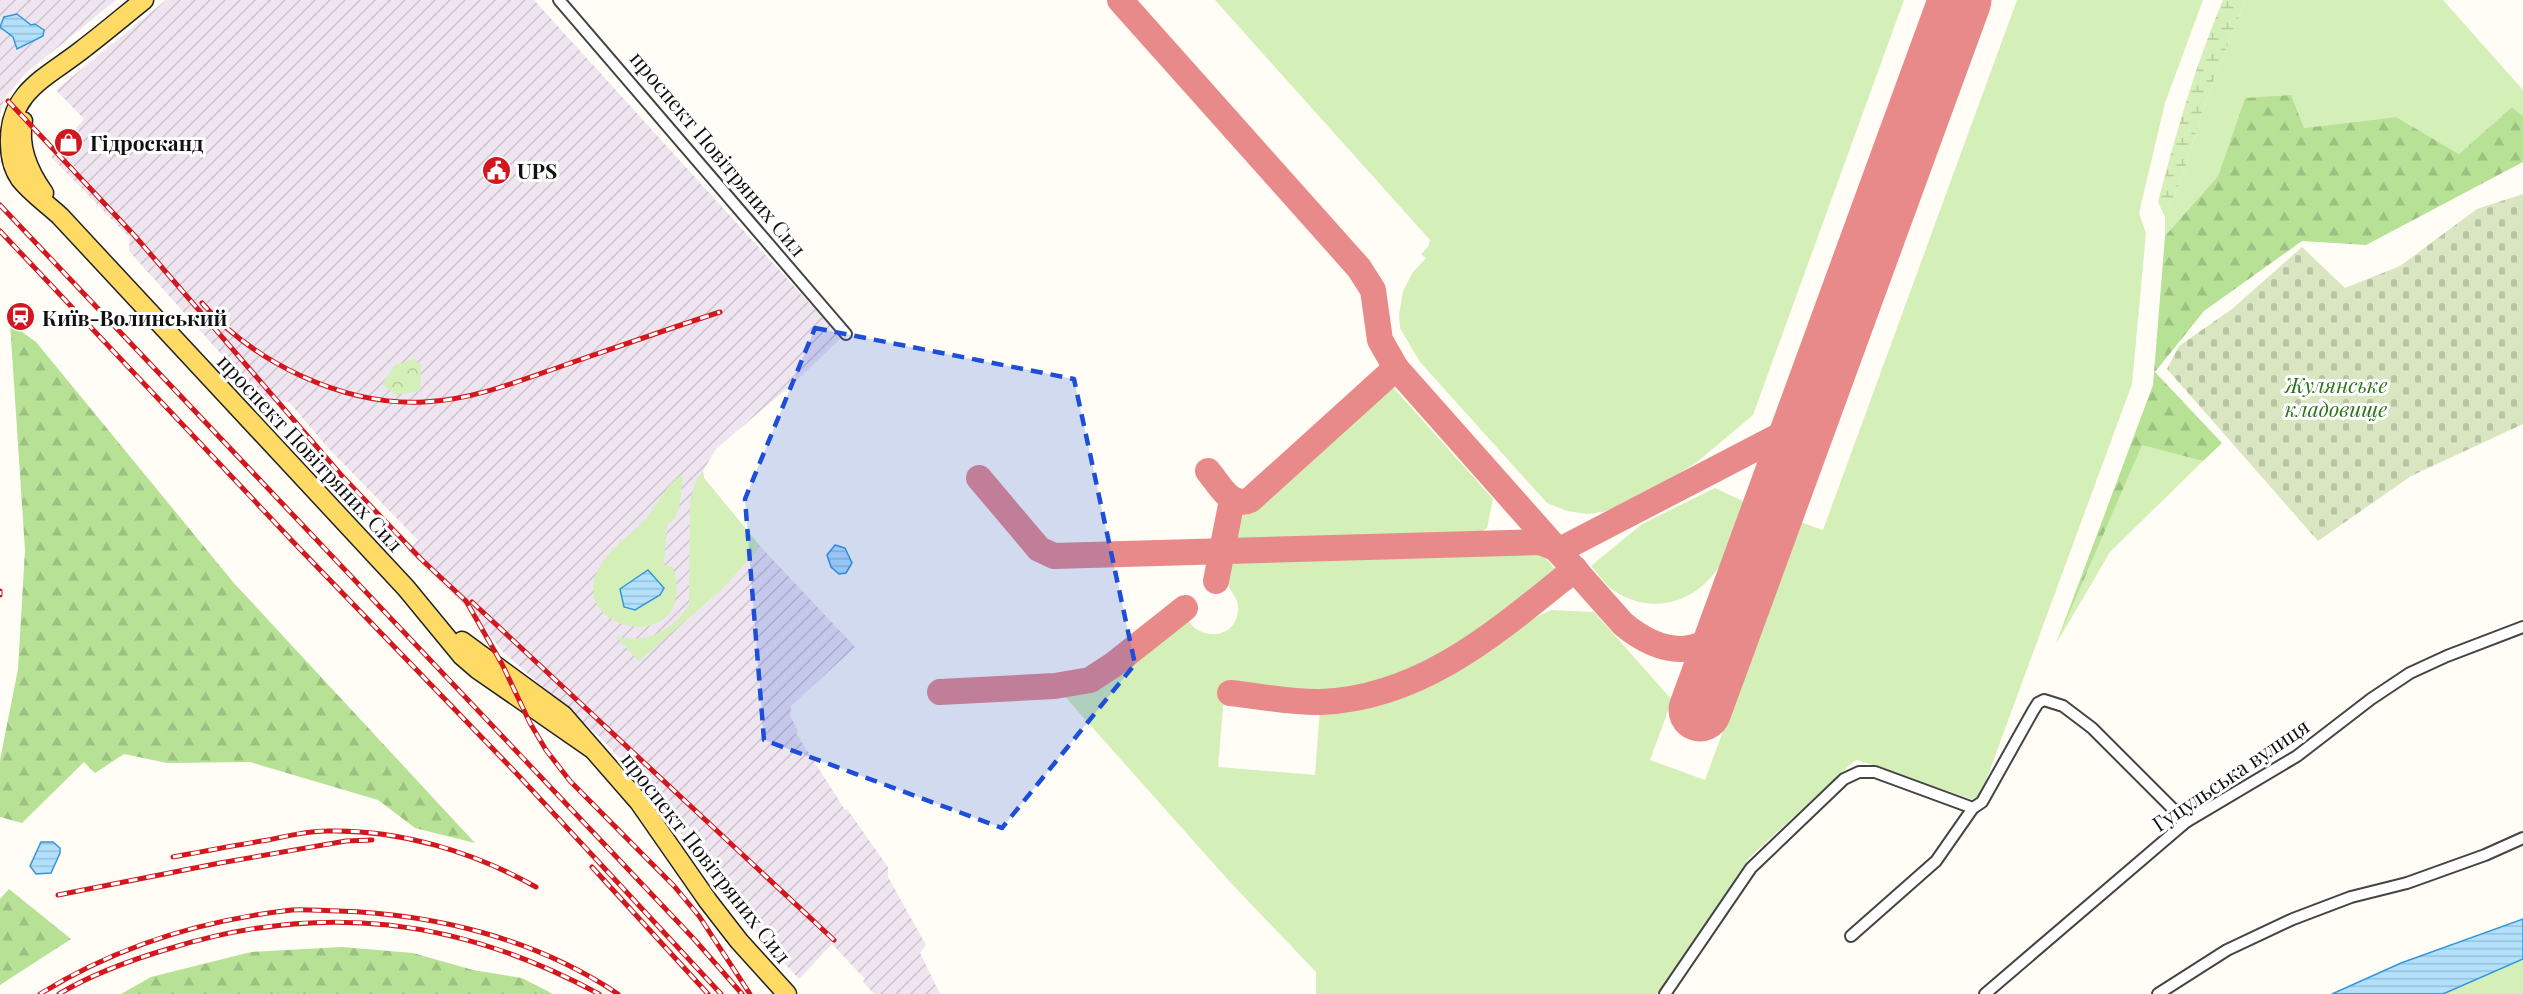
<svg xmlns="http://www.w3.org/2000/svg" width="2523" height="994" viewBox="0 0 2523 994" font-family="'Playfair Display',serif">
  <defs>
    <pattern id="industrial-furrows" width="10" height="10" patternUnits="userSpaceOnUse" patternTransform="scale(1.5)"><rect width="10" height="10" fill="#efe5f0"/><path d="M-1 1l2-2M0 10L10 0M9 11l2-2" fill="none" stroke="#ccc3cd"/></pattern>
    <pattern id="forest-firs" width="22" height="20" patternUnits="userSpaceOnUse" patternTransform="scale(1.5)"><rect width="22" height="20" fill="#b7e296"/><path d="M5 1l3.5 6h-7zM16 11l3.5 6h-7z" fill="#9cc180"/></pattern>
    <pattern id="wetland-marsh" width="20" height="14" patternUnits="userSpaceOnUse" patternTransform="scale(1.5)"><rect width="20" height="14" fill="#d4efb8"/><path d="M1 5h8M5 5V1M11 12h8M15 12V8" fill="none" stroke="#b5cc9d"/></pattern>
    <pattern id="cemetery-stones" width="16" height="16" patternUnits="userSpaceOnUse" patternTransform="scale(1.5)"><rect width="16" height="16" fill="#d9e6c1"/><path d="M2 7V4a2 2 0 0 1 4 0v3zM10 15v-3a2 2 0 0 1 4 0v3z" fill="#b9c4a5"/></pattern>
    <pattern id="park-crowns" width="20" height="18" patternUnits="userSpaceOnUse" patternTransform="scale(1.5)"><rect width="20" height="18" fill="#d4efb8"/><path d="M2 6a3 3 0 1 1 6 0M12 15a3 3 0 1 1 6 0" fill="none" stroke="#b5cc9d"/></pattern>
    <pattern id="water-rules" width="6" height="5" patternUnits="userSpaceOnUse" patternTransform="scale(1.5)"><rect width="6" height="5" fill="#b3e1fd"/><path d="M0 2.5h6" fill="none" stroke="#99c0d8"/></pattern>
  </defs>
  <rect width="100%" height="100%" fill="#fffdf5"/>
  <g fill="url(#industrial-furrows)">
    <polygon points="0,0 116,0 25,74 4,99 0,115"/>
    <polygon points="166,0 534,0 841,338 797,380 716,449 703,471 704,478 759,545 855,647 791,706 790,716 798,730 796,733 845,810 847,809 888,867 888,877 926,945 920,953 940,994 874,994 863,982 865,979 832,944 799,979 735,910 656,798 600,737 502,651 474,614 408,551 418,540 330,450 289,402 263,401 129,251 130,238 51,157 84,119 56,90"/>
  </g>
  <g fill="#d4efb8">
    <polygon points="1215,0 1904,0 1753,415 1696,463 1629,503 1603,512 1587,514 1567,511 1547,503 1420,362 1400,328 1399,315 1403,291 1413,272 1426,258 1421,254 1428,247 1430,240"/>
    <path d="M2017 0H2203L2165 103 2139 213 2146 233 2132 384 1981 794 1974 800 1858 760 1854 761 1749 858 1657 994H1316V972L1230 882 1059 690 1092 684 1116 669 1185 614C1194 641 1235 642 1238 611 1240 598 1229 592 1227 581 1226 575 1228 568 1229 562L1541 553 1557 571C1482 635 1408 696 1302 692 1276 691 1250 687 1225 684L1218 767 1315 775 1320 709 1367 704 1399 695 1432 682 1468 662 1517 626 1551 610 1594 612 1672 700 1650 760 1705 780 1800 522 1823 530Z"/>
    <polygon points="2245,0 2443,0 2523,90 2523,116 2512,107 2459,154 2396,117 2304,128 2245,98 2218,176 2165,236 2165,217 2182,178 2204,106"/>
    <polygon points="1390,384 1493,499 1487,528 1479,534 1232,542 1236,522"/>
    <polygon points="2142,444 2203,461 2110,552 2056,644"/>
    <path d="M703 471 704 478 759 545 756 552 722 589 639 661 615 636C646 645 672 631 689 605L690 501 696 481Z"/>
    <path d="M681 475 683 479C680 494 682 518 667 524L664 565 673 567C700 657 569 634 597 572 607 550 627 538 643 522 659 505 660 491 681 475Z"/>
    <path d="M1715 488 1745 502C1738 521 1733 544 1722 562 1700 600 1656 617 1616 592 1606 586 1599 575 1591 566L1642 524Z"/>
    <polygon points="2523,959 2523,994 2443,994"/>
  </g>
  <g fill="url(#forest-firs)">
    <polygon points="2291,95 2304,128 2396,117 2459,154 2512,107 2523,116 2523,162 2366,245 2302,241 2204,311 2155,372 2222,443 2203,461 2142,445 2056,644 2153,385 2165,236 2218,176 2245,98"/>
    <polygon points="10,323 36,342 233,582 475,843 415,828 378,800 250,762 167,763 124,754 95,773 84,762 22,823 0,817 0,760 18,669 25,550"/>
    <polygon points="9,889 71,939 0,985 0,899"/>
    <polygon points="342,947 413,953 473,970 522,978 553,994 121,994 151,977 251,952"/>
  </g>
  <path fill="url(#wetland-marsh)" d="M2223 0H2245L2204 106 2182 178 2165 217 2158 202C2176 133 2195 66 2223 0Z"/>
  <polygon fill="url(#cemetery-stones)" points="2523,194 2523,424 2411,476 2318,541 2167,369 2179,346 2232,309 2302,247 2345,288 2400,266 2477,209"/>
  <polygon fill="url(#park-crowns)" points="414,359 422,366 420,391 396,395 382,384 395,365"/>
  <g fill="url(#water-rules)" stroke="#3197dd" stroke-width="1.5">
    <polygon points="17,14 31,25 35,24 44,30 43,36 17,49 13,37 0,27 4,17"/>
    <polygon points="835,545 845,548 852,563 846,573 839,574 831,567 827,555"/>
    <polygon points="648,570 664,588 660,595 635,610 624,607 620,589"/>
    <polygon points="41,842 53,842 60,848 60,853 51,873 36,874 30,866"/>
    <polygon points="2523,919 2523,959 2443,994 2332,994 2401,963"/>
  </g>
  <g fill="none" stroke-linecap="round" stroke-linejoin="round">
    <g stroke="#e98a8a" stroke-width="26">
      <path d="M1120 0 1359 268 1373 290 1380 340 1396 368 1623 624C1664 658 1709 661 1736 609"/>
      <path d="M1208 471C1219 484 1231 509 1250 500L1396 368"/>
      <polyline points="979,478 1039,549 1054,556 1540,542 1555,548"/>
      <polyline points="1558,551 1806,422"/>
      <polyline points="1216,581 1232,500"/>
      <polyline points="940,692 1055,686 1090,680 1113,665 1185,608"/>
      <path d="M1230 693C1260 696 1291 703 1321 702 1423 698 1499 630 1575 569"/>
    </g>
    <polyline stroke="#e98a8a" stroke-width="63" points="1700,710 1960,0"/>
    <defs>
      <g id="street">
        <polyline points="559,0 846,334"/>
        <polyline points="1851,936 1936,861 1973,808 1982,802 2033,711 2038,703 2044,700 2063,706 2092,728 2186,822"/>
        <polyline points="1665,994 1751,868 1844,779 1859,772 1875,772 1973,808"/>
        <polyline points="1985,994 2186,822 2297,756 2371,699 2410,673 2447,656 2523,627"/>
        <polyline points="2158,994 2227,950 2293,919 2351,897 2407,883 2485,855 2523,838"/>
      </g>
      <g id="primary">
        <path d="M144 0C124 16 104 33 83 49 48 77 8 91 10 144 10 156 13 169 20 179 31 193 47 204 60 216L406 588 462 656 477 669 591 748"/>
        <path d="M23 121C18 147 29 172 44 193"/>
        <polyline points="462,641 563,715 639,802 708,901 739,941 787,994"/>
      </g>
    </defs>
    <use href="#street" stroke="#444" stroke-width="14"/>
    <use href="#primary" stroke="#222" stroke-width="21"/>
    <use href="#street" stroke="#fff" stroke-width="10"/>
    <use href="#primary" stroke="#ffdb65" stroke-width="18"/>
    <defs>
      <g id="rail">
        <polyline points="8,101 134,235 342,476 421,559 466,601 502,664 530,723 546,750 570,781 674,886 699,916 750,994"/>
        <polyline points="0,205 694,939 742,994"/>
        <polyline points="0,231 298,547 518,775 721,994"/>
        <path d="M202 303C254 363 344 406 424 402 473 400 519 381 565 365 617 347 668 329 720 312"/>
        <polyline points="0,591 0,595"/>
        <polyline points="472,602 834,940"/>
        <path d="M173 857C205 851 236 845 268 840 287 836 307 831 327 831 399 829 474 852 536 887"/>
        <polyline points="592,867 708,994"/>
        <polyline points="58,895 220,863 346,841 372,840"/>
        <path d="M40 994C117 946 202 920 292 910 307 909 323 911 338 911 436 914 536 939 618 994"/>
        <path d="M59 994C92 974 131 960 168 949 321 901 459 918 599 994"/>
      </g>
    </defs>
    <use href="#rail" stroke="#d3171e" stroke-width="5"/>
    <use href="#rail" stroke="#fff" stroke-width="3" stroke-dasharray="9" stroke-linecap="butt"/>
  </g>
  <path fill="#1d4ed8" fill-opacity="0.2" stroke="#1d4ed8" stroke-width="4.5" stroke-dasharray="12 8" stroke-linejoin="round" d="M815 328 1074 379 1135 664 1002 828 764 740 745 499Z"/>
  <defs>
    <symbol id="shop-disc" viewBox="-11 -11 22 22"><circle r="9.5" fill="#d3171e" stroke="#fff"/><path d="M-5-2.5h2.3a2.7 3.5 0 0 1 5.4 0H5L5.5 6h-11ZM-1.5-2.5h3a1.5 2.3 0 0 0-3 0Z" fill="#fff"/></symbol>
    <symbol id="civic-disc" viewBox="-11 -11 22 22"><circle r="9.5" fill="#d3171e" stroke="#fff"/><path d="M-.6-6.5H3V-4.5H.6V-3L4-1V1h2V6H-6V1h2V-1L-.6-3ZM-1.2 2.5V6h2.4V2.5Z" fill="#fff"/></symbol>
    <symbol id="station-disc" viewBox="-11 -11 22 22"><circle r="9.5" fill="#d3171e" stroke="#fff"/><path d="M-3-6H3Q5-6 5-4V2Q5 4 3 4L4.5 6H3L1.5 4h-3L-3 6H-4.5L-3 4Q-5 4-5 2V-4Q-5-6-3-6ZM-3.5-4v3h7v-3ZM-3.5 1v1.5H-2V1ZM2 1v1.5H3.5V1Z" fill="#fff"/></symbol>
  </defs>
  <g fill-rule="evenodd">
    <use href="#shop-disc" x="52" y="126" width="33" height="33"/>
    <use href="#civic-disc" x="480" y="154" width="33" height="33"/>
    <use href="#station-disc" x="4" y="300" width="33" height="33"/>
  </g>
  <g text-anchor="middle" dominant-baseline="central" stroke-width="6" stroke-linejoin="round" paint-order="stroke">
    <g font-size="21" font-weight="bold" fill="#111" stroke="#fff" text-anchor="start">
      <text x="90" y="142">Гідросканд</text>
      <text x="517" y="170">UPS</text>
      <text x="42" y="317">Київ-Волинський</text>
    </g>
    <g font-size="21" fill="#111" stroke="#fff">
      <text transform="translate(719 153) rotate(50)">проспект Повітряних Сил</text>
      <text transform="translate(311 452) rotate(47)">проспект Повітряних Сил</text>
      <text transform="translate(2230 774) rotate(-34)">Гуцульська вулиця</text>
      <text transform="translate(707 857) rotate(52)">проспект Повітряних Сил</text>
    </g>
    <g font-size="21" font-style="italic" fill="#2a7218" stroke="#fff">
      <text x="2336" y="384">Жулянське<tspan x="2336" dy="24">кладовище</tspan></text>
    </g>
  </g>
</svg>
